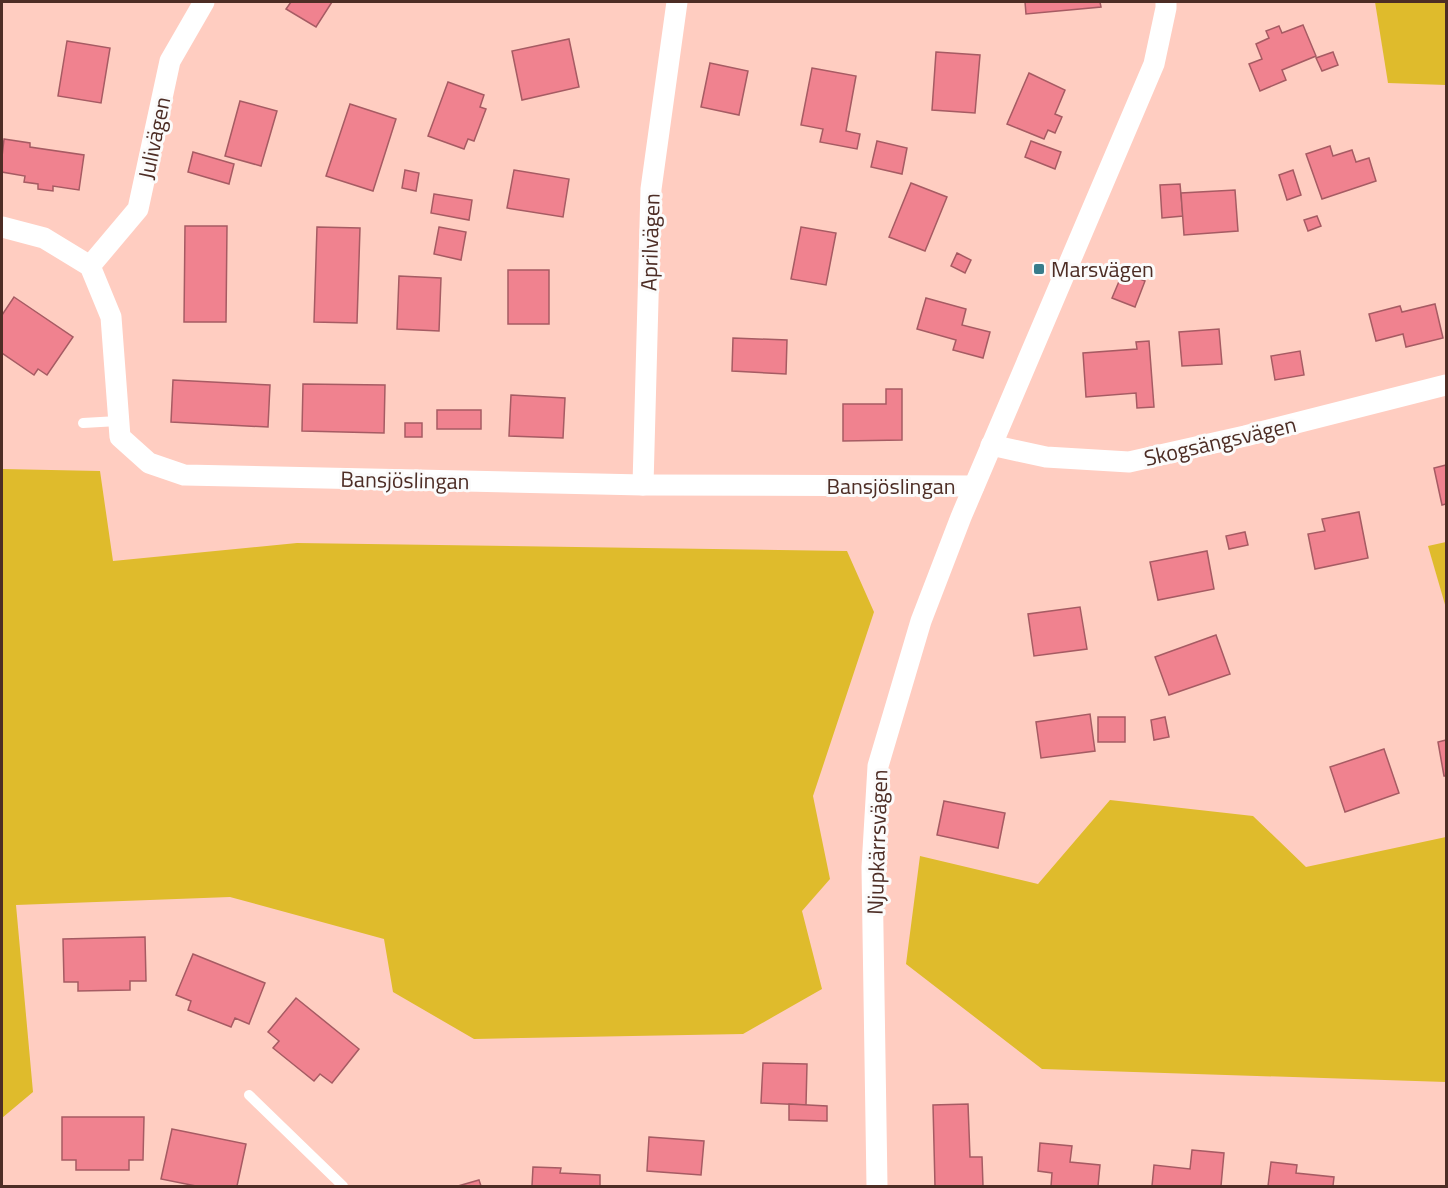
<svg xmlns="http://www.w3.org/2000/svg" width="1448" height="1188" viewBox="0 0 1448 1188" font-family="'Titillium Web',sans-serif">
  <rect width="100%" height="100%" fill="#ffcdc1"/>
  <g fill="#dfbb2c">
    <polygon points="1375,2 1446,2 1446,85 1388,83"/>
    <polygon points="2,469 100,471 113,561 297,543 847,551 874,612 813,796 830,879 802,911 822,989 743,1034 474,1039 393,992 384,939 230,897 16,905 33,1092 2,1118"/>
    <polygon points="1446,542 1446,608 1428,546"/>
    <polygon points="1110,800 1253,816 1306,867 1446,837 1446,1082 1042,1069 906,964 920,856 1038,884"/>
  </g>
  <g fill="#f0828f" stroke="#a65b63" stroke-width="1.5">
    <polygon points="291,2 332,2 316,27 286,9"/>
    <polygon points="1025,2 1100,2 1101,7 1026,14"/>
    <polygon points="1303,25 1316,56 1282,70 1286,80 1260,91 1249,64 1262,59 1256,44 1269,38 1266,31 1279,26 1282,33"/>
    <polygon points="569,39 579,87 522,100 512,51"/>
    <polygon points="67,41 110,48 101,103 58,96"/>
    <polygon points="936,52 980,55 975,113 932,110"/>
    <polygon points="1333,52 1338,65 1322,71 1316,58"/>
    <polygon points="710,63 748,71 739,115 701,107"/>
    <polygon points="812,68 856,76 846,131 860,134 857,149 820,142 823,129 801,125"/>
    <polygon points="1029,73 1065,90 1055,114 1062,117 1055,133 1048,130 1044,139 1007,124"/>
    <polygon points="448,82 484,95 480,107 486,109 474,141 468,139 464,149 428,136"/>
    <polygon points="240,101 277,111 261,166 225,156"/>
    <polygon points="350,104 396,119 373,191 326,176"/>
    <polygon points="4,139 30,143 30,147 84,155 79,190 53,186 53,191 38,189 38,184 24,182 25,176 2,172 2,157"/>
    <polygon points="877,141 907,148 902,174 871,167"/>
    <polygon points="1031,141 1061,152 1055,169 1025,157"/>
    <polygon points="1330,146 1333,156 1352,150 1356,162 1369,158 1376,181 1322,199 1306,154"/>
    <polygon points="193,152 234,164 229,184 188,172"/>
    <polygon points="405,170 419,173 416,191 402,188"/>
    <polygon points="514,170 569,179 563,217 507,208"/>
    <polygon points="1293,170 1301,195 1287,200 1279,175"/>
    <polygon points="911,183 947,197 925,251 889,237"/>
    <polygon points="1180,184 1183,216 1162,218 1160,185"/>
    <polygon points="1235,190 1238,231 1184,235 1181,193"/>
    <polygon points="434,194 472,200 469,220 431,213"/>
    <polygon points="1317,216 1321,226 1308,231 1304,220"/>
    <polygon points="185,226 227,226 226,322 184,322"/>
    <polygon points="317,227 360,228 357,323 314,322"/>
    <polygon points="439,227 466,232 461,260 434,254"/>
    <polygon points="801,227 836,233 826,285 791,279"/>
    <polygon points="957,253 971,260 965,273 951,266"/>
    <rect x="508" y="270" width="41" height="54"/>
    <polygon points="1123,272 1145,281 1135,307 1112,298"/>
    <polygon points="399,276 441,278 439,331 397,329"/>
    <polygon points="14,297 73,337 47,375 38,369 34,375 2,353 2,315"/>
    <polygon points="926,298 966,309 962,325 990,332 983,358 953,350 956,340 917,329"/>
    <polygon points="1435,304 1443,338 1406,347 1403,334 1376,341 1369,314 1400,306 1402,312"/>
    <polygon points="1219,329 1222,364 1182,366 1179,332"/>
    <polygon points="733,338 787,340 786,374 732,371"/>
    <polygon points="1149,341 1154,407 1137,408 1136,393 1086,397 1083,353 1137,349 1136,342"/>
    <polygon points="1300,351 1304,375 1275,380 1271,356"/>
    <polygon points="173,380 270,385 268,427 171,422"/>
    <polygon points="303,384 385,385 384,433 302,431"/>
    <polygon points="886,389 902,389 902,440 843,441 843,404 886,404"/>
    <polygon points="511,395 565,398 563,438 509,436"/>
    <rect x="437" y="410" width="44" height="19"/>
    <rect x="405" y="423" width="17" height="14"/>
    <polygon points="1446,465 1446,504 1442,505 1434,468"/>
    <polygon points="1359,512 1368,558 1315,569 1308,534 1325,531 1322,519"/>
    <polygon points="1245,532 1248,545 1229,549 1226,536"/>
    <polygon points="1207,551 1214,589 1158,600 1150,562"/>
    <polygon points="1080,607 1087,649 1034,656 1028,614"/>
    <polygon points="1216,635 1230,674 1169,695 1155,657"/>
    <polygon points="1090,714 1095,751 1041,758 1036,722"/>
    <rect x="1098" y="717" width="27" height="25"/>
    <polygon points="1165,717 1169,737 1154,740 1151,720"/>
    <polygon points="1446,740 1446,776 1444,776 1438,742"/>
    <polygon points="1384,749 1399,793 1345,812 1330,767"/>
    <polygon points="944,801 1005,813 998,848 937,835"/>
    <polygon points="145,937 146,981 130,981 130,990 78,991 78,982 64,982 63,939"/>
    <polygon points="193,954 265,983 249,1024 235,1018 231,1027 188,1010 191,1001 176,995"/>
    <polygon points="296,998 359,1049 332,1083 320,1074 314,1081 273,1048 279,1041 268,1032"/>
    <polygon points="763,1063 807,1064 806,1105 761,1103"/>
    <polygon points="789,1104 827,1106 827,1121 789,1120"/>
    <polygon points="968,1104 970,1157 982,1157 983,1186 935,1186 933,1105"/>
    <polygon points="62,1117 144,1117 143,1160 129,1160 129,1170 76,1170 76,1160 62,1160"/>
    <polygon points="172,1129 246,1144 237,1186 196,1186 161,1179"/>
    <polygon points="649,1137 704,1141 701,1175 647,1171"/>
    <polygon points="1040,1143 1072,1146 1070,1162 1100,1165 1098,1186 1051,1186 1052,1173 1038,1171"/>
    <polygon points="1192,1150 1224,1153 1221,1186 1152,1186 1154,1165 1190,1169"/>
    <polygon points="1271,1162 1297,1165 1296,1173 1334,1177 1333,1186 1268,1186"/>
    <polygon points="533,1167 561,1168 560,1173 600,1175 600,1186 532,1186"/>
    <polygon points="479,1180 481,1186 458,1186"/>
  </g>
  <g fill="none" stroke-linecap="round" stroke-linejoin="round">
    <g stroke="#fff" stroke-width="10">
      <polyline points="83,423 118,421"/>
      <polyline points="249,1095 343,1186"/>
    </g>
    <g stroke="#fff" stroke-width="21">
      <polyline points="2,227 44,238 90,266 111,317 120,437 149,463 184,475 643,485 974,486"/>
      <polyline points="90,266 138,209 170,61 204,2"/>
      <polyline points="991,445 1046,457 1129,462 1245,436 1446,385"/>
      <polyline points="643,485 651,189 677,2"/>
      <polyline points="877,1186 872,867 878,766 921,621 961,517 1154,64 1166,8 1166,2"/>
    </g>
  </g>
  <rect fill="#387c8b" stroke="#fbfbfb" stroke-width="2" x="1033" y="263" width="12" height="12" rx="3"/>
  <g text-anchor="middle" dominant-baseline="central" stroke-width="6" stroke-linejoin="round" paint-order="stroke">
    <g font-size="22" fill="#4d2d25" stroke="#fbfbfb">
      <text transform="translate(154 138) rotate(-78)">Julivägen</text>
      <text transform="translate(650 242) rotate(-88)">Aprilvägen</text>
      <text transform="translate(1220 441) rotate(-13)">Skogsängsvägen</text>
      <text transform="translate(405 480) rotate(1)">Bansjöslingan</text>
      <text x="891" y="486">Bansjöslingan</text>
      <text transform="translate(877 842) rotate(-88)">Njupkärrsvägen</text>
    </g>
    <g font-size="22" fill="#4d2d25" stroke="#fbfbfb" text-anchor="start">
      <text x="1051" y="269">Marsvägen</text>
    </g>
  </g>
  <rect width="1448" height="1188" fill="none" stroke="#4d2d25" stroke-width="6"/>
</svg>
